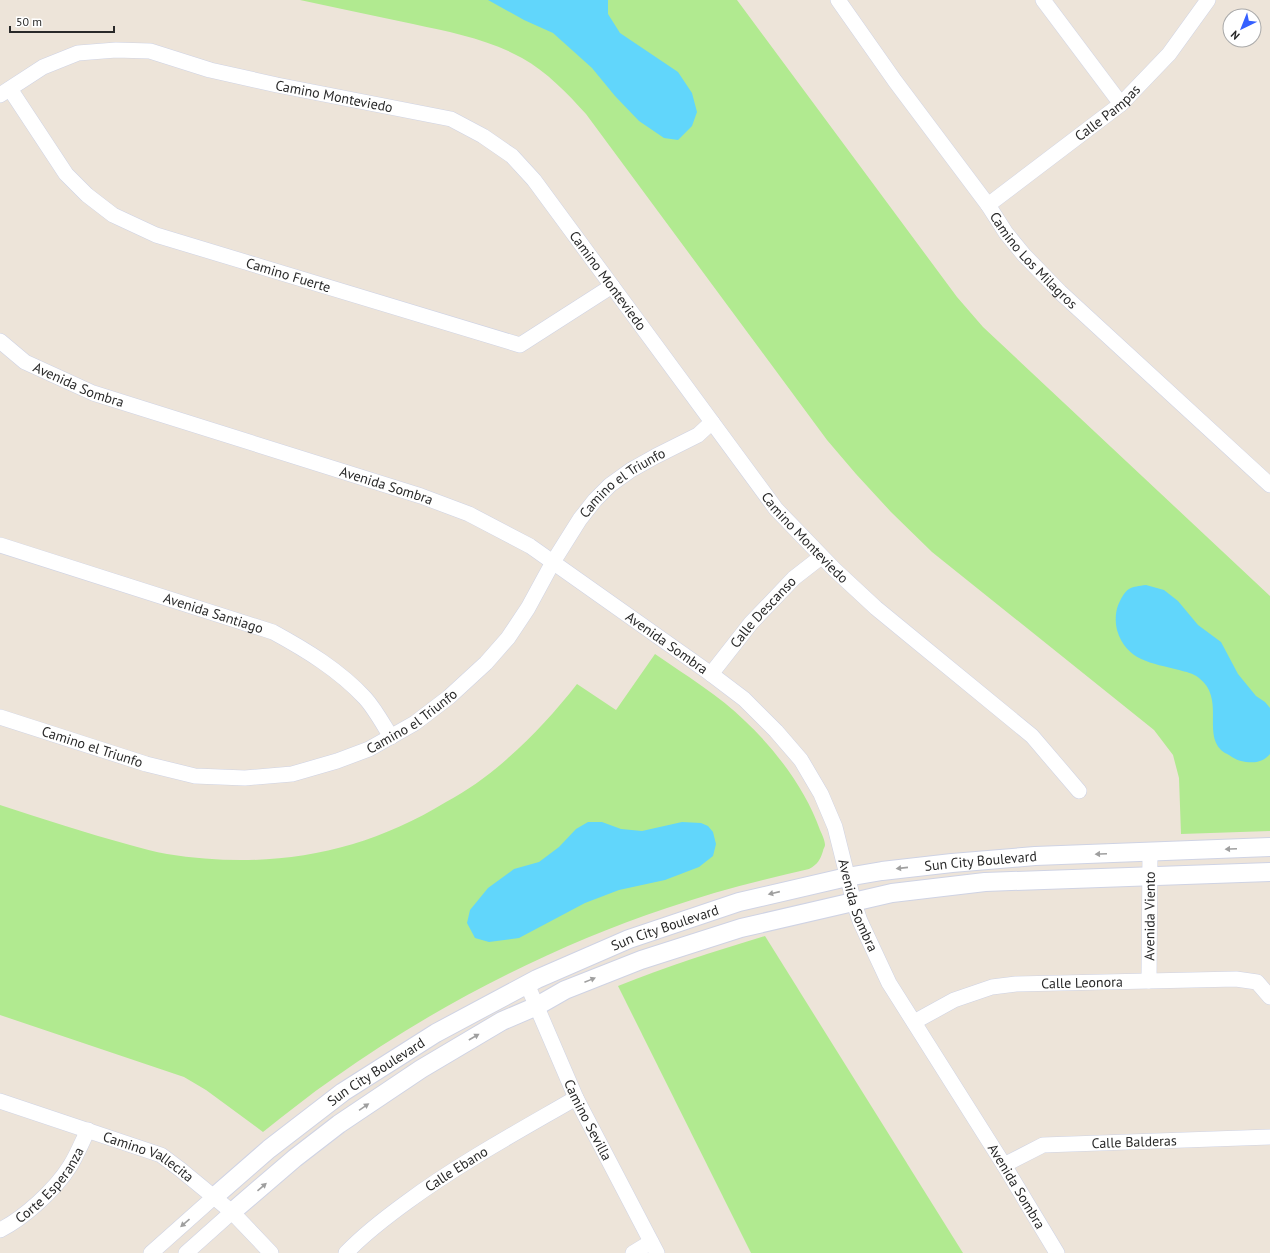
<svg xmlns="http://www.w3.org/2000/svg" width="1270" height="1253" viewBox="0 0 1270 1253" font-family="'PT Sans',sans-serif">
  <rect width="100%" height="100%" fill="#ede4d9"/>
  <g fill="#b1ea90">
    <path d="M300 0H737L957 297 983 327 1270 596V831L1181 834 1179 778 1173 755 1154 730 932 552 891 512 856 474 827 440 586 114C567 93 547 72 522 58 488 39 450 32 413 24 375 16 337 8 300 0Z"/>
    <path d="M655 654C685 675 719 695 745 721 776 750 806 790 820 830 822 834 825 841 825 845 825 847 823 849 823 851 820 860 818 864 809 869 761 880 713 892 667 908 552 946 432 1008 334 1078 309 1095 286 1114 263 1132L206 1090 184 1077 0 1015V805C43 819 86 833 130 845 142 848 155 852 167 854 268 870 359 855 446 802 468 790 488 776 507 759 533 736 556 711 577 684L616 710Z"/>
    <path d="M765 936 963 1253H751L618 986C666 967 715 951 765 936Z"/>
  </g>
  <g fill="#61d6fb">
    <polygon points="488,0 608,0 608,14 620,33 678,72 692,93 697,112 692,126 678,140 664,138 639,121 615,96 592,68 553,33 524,20"/>
    <path d="M1146 585 1164 590 1178 601 1198 625 1221 642 1238 674 1256 696 1265 702 1270 708V754C1263 762 1256 763 1246 762 1239 761 1235 759 1229 755 1227 754 1223 752 1221 750 1203 732 1225 698 1199 678 1193 673 1186 672 1179 670 1152 663 1126 661 1117 630 1115 621 1115 610 1120 601 1127 587 1131 587 1146 585Z"/>
    <polygon points="588,822 602,822 621,829 642,831 682,822 701,823 708,826 713,832 716,844 713,856 699,867 665,880 619,890 585,903 519,938 489,942 475,938 467,923 470,910 488,888 514,869 539,862 559,847 576,829"/>
  </g>
  <g fill="none" stroke-linecap="round" stroke-linejoin="round">
    <defs>
      <g id="minor">
        <path id="s1" d="M838 0 895 81 988 205 1006 233 1024 255 1060 292 1270 485"/>
        <polyline points="1043,0 1121,104"/>
        <path id="s2" d="M10 89 66 174 87 195 113 215 156 235 520 345 612 286"/>
        <path id="s3" d="M0 95 43 67 78 53 116 50 150 51 210 70 277 85 451 119 483 136 512 156 534 180 776 509 834 569 876 608 1032 736 1079 791"/>
        <path id="s4" d="M988 205 1121 104 1169 54 1208 0"/>
        <path id="s5" d="M0 341 25 362 93 393 421 496 469 514 530 546 711 674 744 699 776 731 801 760 821 794 835 827 854 903 860 921 889 983 1004 1165 1057 1253"/>
        <path id="s6" d="M0 545 273 632C306 650 339 670 365 698 375 709 383 724 391 737"/>
        <path id="s7" d="M711 674 751 623 794 578 821 557"/>
        <path id="s8" d="M0 717 146 764 195 776 245 778 292 774 337 761 369 749 415 723 449 697 486 663 508 638 528 608 553 562 580 519 595 500 610 485 631 470 656 456 698 435 712 422"/>
        <path id="s9" d="M1149 981 1150 852"/>
        <path id="s10" d="M527 984 576 1098 657 1253"/>
        <path id="s11" d="M914 1022 954 1000 992 987 1016 984 1236 979 1257 982 1270 997"/>
        <path id="s12" d="M0 1101 161 1155 181 1170 232 1212 271 1253"/>
        <path id="s13" d="M1004 1165 1043 1145 1270 1137"/>
        <path id="s14" d="M0 1230C24 1218 55 1190 70 1166 77 1155 82 1142 88 1130"/>
        <polyline points="151,1253 214,1197"/>
        <polyline points="186,1253 232,1212"/>
        <path id="s15" d="M346 1253C364 1234 385 1218 407 1202 460 1163 519 1131 576 1098"/>
        <polyline points="633,1253 651,1242"/>
      </g>
      <g id="tertiary">
        <path id="s16" d="M214 1197 269 1149 343 1092 436 1033 537 979 629 939 739 902 847 877 882 871 952 863 1035 856 1270 847"/>
        <polyline points="232,1212 295,1158 339,1124 421,1069 502,1021 537,1006 565,990 641,960 741,928 892,893 985,882 1270,872"/>
      </g>
    </defs>
    <use href="#minor" stroke="#cfd3e4" stroke-width="16"/>
    <use href="#tertiary" stroke="#cfd3e4" stroke-width="20"/>
    <use href="#minor" stroke="#fff" stroke-width="15"/>
    <use href="#tertiary" stroke="#fff" stroke-width="18"/>
  </g>
  <defs><path id="oneway-solid" d="M-6-.8H1V-3.2L6.5 0L1 3.2V.8H-6Z"/></defs>
  <g fill="#9f9f9f">
    <use href="#oneway-solid" transform="translate(1231 849) rotate(178)"/>
    <use href="#oneway-solid" transform="translate(1101 854) rotate(178)"/>
    <use href="#oneway-solid" transform="translate(902 868) rotate(174)"/>
    <use href="#oneway-solid" transform="translate(774 893) rotate(167)"/>
    <use href="#oneway-solid" transform="translate(590 980) rotate(-22)"/>
    <use href="#oneway-solid" transform="translate(474 1037) rotate(-30)"/>
    <use href="#oneway-solid" transform="translate(364 1107) rotate(-34)"/>
    <use href="#oneway-solid" transform="translate(262 1187) rotate(-41)"/>
    <use href="#oneway-solid" transform="translate(185 1223) rotate(139)"/>
  </g>
  <g text-anchor="middle" dominant-baseline="central" stroke-width="3.5" stroke-linejoin="round" paint-order="stroke">
    <g font-size="14" fill="#292929" stroke="#fff">
      <text stroke="none"><textPath href="#s3" startOffset="351">Camino Monteviedo</textPath></text>
      <text stroke="none"><textPath href="#s4" startOffset="151">Calle Pampas</textPath></text>
      <text stroke="none"><textPath href="#s1" startOffset="326">Camino Los Milagros</textPath></text>
      <text stroke="none"><textPath href="#s2" startOffset="350">Camino Fuerte</textPath></text>
      <text stroke="none"><textPath href="#s3" startOffset="699">Camino Monteviedo</textPath></text>
      <text stroke="none"><textPath href="#s5" startOffset="91">Avenida Sombra</textPath></text>
      <text stroke="none"><textPath href="#s8" startOffset="757">Camino el Triunfo</textPath></text>
      <text stroke="none"><textPath href="#s5" startOffset="415">Avenida Sombra</textPath></text>
      <text stroke="none"><textPath href="#s3" startOffset="1023">Camino Monteviedo</textPath></text>
      <text stroke="none"><textPath href="#s6" startOffset="224">Avenida Santiago</textPath></text>
      <text stroke="none"><textPath href="#s7" startOffset="81">Calle Descanso</textPath></text>
      <text stroke="none"><textPath href="#s5" startOffset="739">Avenida Sombra</textPath></text>
      <text stroke="none"><textPath href="#s8" startOffset="433">Camino el Triunfo</textPath></text>
      <text stroke="none"><textPath href="#s8" startOffset="97">Camino el Triunfo</textPath></text>
      <text stroke="none"><textPath href="#s16" startOffset="853">Sun City Boulevard</textPath></text>
      <text stroke="none"><textPath href="#s5" startOffset="1075">Avenida Sombra</textPath></text>
      <text stroke="none"><textPath href="#s9" startOffset="65">Avenida Viento</textPath></text>
      <text stroke="none"><textPath href="#s16" startOffset="529">Sun City Boulevard</textPath></text>
      <text stroke="none"><textPath href="#s11" startOffset="176">Calle Leonora</textPath></text>
      <text stroke="none"><textPath href="#s16" startOffset="205">Sun City Boulevard</textPath></text>
      <text stroke="none"><textPath href="#s10" startOffset="149">Camino Sevilla</textPath></text>
      <text stroke="none"><textPath href="#s13" startOffset="135">Calle Balderas</textPath></text>
      <text stroke="none"><textPath href="#s12" startOffset="159">Camino Vallecita</textPath></text>
      <text stroke="none"><textPath href="#s15" startOffset="139">Calle Ebano</textPath></text>
      <text stroke="none"><textPath href="#s14" startOffset="68">Corte Esperanza</textPath></text>
      <text stroke="none"><textPath href="#s5" startOffset="1399">Avenida Sombra</textPath></text>
    </g>
  </g>
  <g transform="translate(1242 28) rotate(223)"><circle r="19" fill="#ffffff" stroke="#a9a9a9"/>
  <path d="M0-3L7 15L0 10L-7 15Z" fill="#3560ff"/>
  <text y="-6" font-size="11" font-weight="bold" text-anchor="middle" fill="#292929">N</text>
  </g>
  <path d="M10 26v6h104v-6" fill="none" stroke="#292929" stroke-width="2"/>
  <text x="16" y="26" font-size="12" fill="#292929" stroke="#ffffff" stroke-width="3" paint-order="stroke">50 m</text>
</svg>
